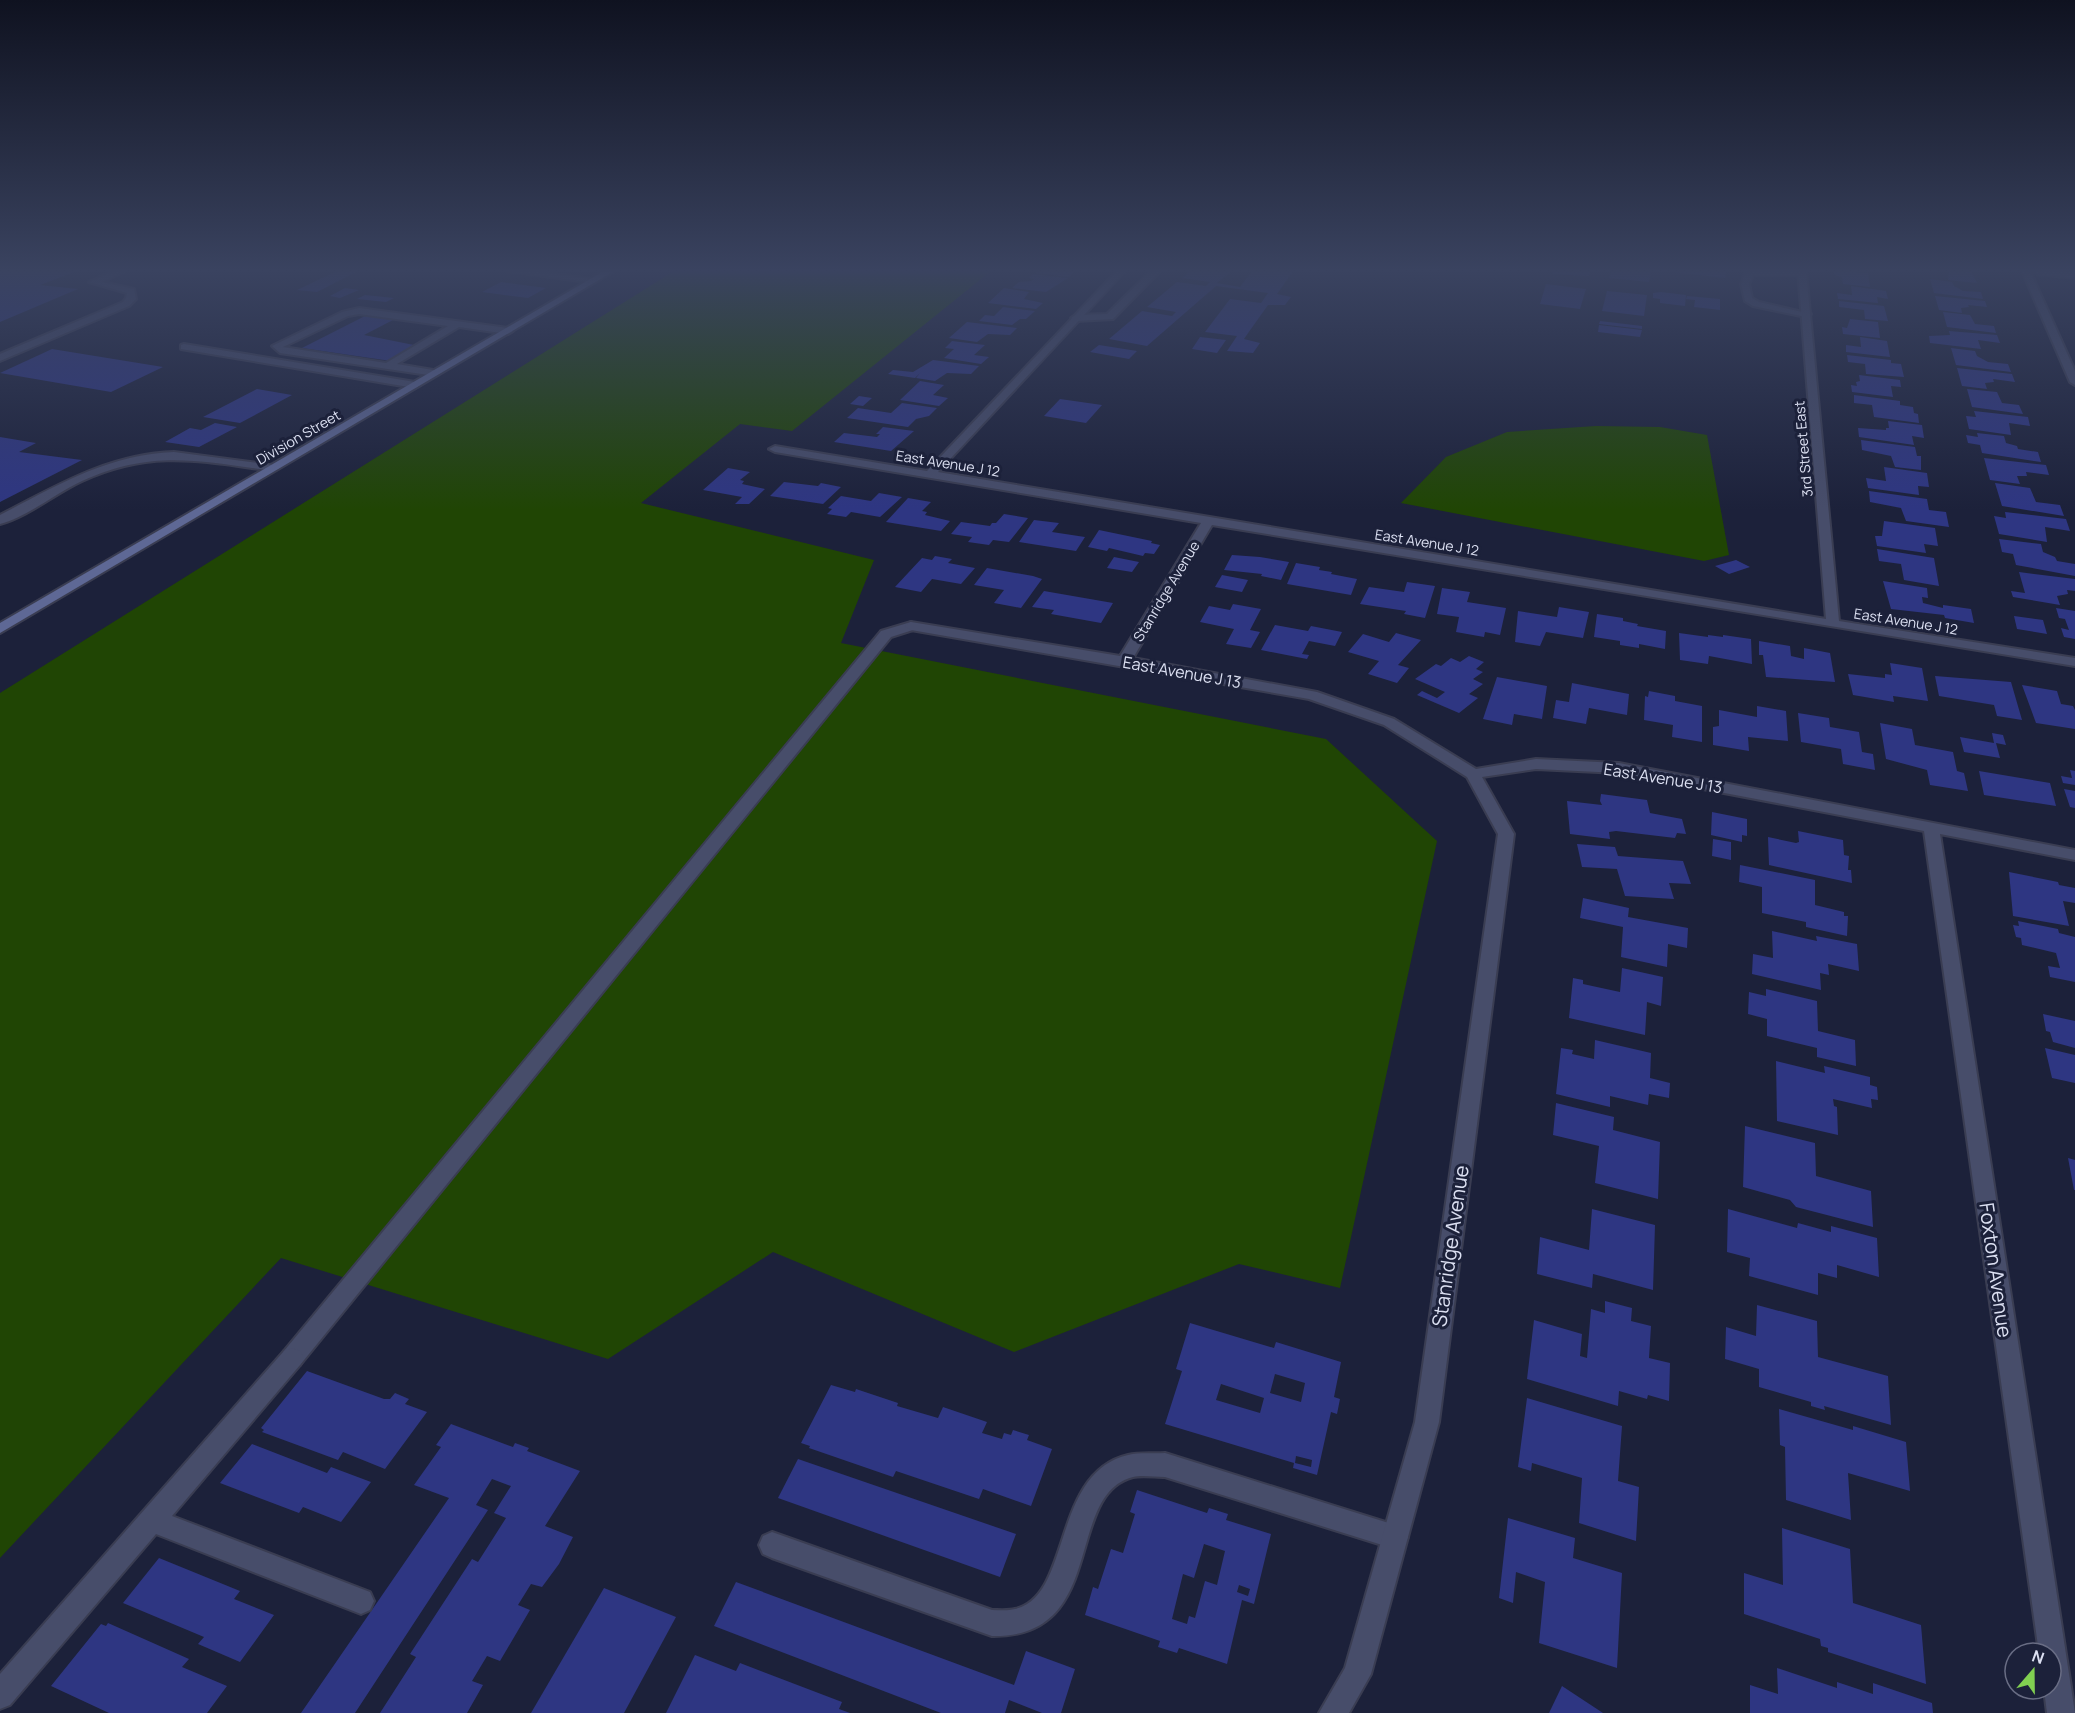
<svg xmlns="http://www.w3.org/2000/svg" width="2075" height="1713" viewBox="0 0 2075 1713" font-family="Manrope,sans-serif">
  <rect width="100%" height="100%" fill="#1c213a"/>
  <g fill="#204504">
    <polygon points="674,271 991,271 792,431 740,424 641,503 874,560 841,643 1326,739 1437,841 1340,1288 1239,1264 1014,1352 773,1252 608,1359 281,1258 0,1558 0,693"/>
    <polygon points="1596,426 1660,427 1707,435 1729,555 1704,561 1401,503 1446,457 1507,432"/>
  </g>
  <g fill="#2e3682" fill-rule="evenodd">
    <polygon points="0,271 77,271 40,285 78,289 0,322"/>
    <polygon points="337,271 358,271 317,292 297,290"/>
    <polygon points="1037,271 1075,271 1069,277 1035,273"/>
    <polygon points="1190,271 1232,271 1217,283 1240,287 1252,271 1293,271 1277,294 1291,297 1285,305 1268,305 1246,336 1244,339 1260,343 1253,353 1227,351 1237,336 1205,332 1230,299 1261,303 1268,293 1216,286 1147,346 1109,339 1142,311 1172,316 1176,312 1147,307 1177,282 1206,286 1210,282 1182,278"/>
    <polygon points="1553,271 1590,271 1589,276 1552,274"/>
    <polygon points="1611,271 1651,271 1649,282 1609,278"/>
    <polygon points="1672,271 1726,271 1725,278 1672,272"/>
    <polygon points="1834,271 1868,273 1870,287 1843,284 1842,278 1834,274"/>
    <polygon points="1949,271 1971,271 1977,283 1948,280"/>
    <polygon points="1033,274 1068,278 1046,292 1012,288 1019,282 1031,281 1034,279 1029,278"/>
    <polygon points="1930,279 1952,282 1954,286 1963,291 1981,292 1983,299 1934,293"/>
    <polygon points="501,282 546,288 528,298 482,292"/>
    <polygon points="1546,284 1586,289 1580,309 1540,304"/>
    <polygon points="1851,286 1886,291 1888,299 1877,297 1878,303 1838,299 1837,293 1852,295"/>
    <polygon points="345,288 359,290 340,298 330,296"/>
    <polygon points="1004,288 1029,292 1024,299 1043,303 1036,309 988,303"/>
    <polygon points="1607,291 1647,295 1644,316 1602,311"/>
    <polygon points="1661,292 1686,295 1685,306 1660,303 1660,299 1653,298 1653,293"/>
    <polygon points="365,295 394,298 386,302 357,299"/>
    <polygon points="1687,296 1720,299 1720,310 1694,307 1695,300 1686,299"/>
    <polygon points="1935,296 1985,301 1987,307 1968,305 1969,307 1961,308 1962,313 1939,310"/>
    <polygon points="1839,301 1884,306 1888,321 1865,319 1864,310 1839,307"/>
    <polygon points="1003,307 1035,311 1026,319 1020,319 1012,325 979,321 985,315 994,316"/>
    <polygon points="1943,312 1970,315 1975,324 1994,326 1996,333 1947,327"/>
    <polygon points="365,316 393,320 364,335 419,346 391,361 302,348"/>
    <polygon points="1850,319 1878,322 1880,338 1843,334 1842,327 1847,328"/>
    <polygon points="1600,321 1642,326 1642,329 1599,324"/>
    <polygon points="967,322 1017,328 1010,335 988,334 977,342 949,338"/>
    <polygon points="1599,325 1642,330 1640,337 1598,332"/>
    <polygon points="1949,331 1997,335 2000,343 1978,340 1981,349 1930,343 1929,336 1950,335"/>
    <polygon points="1200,337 1226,340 1217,353 1192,349"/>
    <polygon points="1860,337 1887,341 1890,357 1846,352 1846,345 1861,347"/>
    <polygon points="952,341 985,345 974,355 989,357 981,364 944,358 954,349 945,348"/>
    <polygon points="1099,345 1137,351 1129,359 1090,352"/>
    <polygon points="1951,348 1975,351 1977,356 1988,362 2008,364 2011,372 1956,365"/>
    <polygon points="52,349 163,367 111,392 0,373"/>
    <polygon points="1847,355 1891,360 1891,363 1901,364 1904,377 1866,374 1865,364 1848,362"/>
    <polygon points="933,360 979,366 971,374 947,373 935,381 916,378 920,373 915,378 888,374 893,370 913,372"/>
    <polygon points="1957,368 2012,374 2015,382 1993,379 1994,382 1985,383 1987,389 1962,386"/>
    <polygon points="1859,375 1900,380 1901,387 1891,386 1893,397 1852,392 1851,385 1857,386 1856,382 1860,381"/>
    <polygon points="920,381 944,385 933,395 948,398 939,406 900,400"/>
    <polygon points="257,389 292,395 240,423 203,417"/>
    <polygon points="1967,389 1997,392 2002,403 2019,405 2023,414 1972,407"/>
    <polygon points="1854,395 1900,401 1900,405 1913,407 1914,413 1918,414 1919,423 1874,417 1872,405 1854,403"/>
    <polygon points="859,396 872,398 863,406 850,404"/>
    <polygon points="1060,399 1102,405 1086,423 1044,416"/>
    <polygon points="902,403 937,408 929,416 916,419 908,427 847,418 858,408 891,413"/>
    <polygon points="1974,411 2028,417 2030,426 2009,423 2011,435 1969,429 1966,416 1976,417"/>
    <polygon points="1888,421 1922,425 1924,438 1912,436 1914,445 1859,437 1858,428 1886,430 1886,428 1889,428"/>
    <polygon points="215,423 237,427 199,447 165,442 190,428 201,430"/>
    <polygon points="883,427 914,431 891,451 834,442 844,433 877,437 880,434 876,434"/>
    <polygon points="1977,433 2004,436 2006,443 2017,446 2018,449 2038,452 2041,462 1982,453 1980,445 1968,443 1966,435 1978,437"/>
    <polygon points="0,437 36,443 19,452 82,460 0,502"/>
    <polygon points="1861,440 1915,447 1917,456 1921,456 1921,470 1895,467 1891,456 1862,450"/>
    <polygon points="1984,458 2046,465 2049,475 2026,472 2027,476 2017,476 2020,484 1990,480"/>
    <polygon points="1884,467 1927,473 1929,487 1918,486 1919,495 1868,488 1866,478 1886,481"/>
    <polygon points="728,468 750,472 740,480 744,481 742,484 765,489 749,504 735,504 742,497 703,490"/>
    <polygon points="784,482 818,486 821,483 841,487 823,504 770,496"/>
    <polygon points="1995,483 2030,488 2036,502 2060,505 2064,516 2002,506"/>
    <polygon points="1869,491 1927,499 1929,510 1946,512 1949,527 1906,521 1901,508 1870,502"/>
    <polygon points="879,493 902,497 880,517 851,512 846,517 827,514 832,509 828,508 841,496 871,501"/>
    <polygon points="908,498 931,502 922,511 927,512 925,515 950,521 941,531 886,522"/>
    <polygon points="2005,512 2066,519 2070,531 2045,527 2047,542 1999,534 1994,516 2006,518"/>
    <polygon points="1004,514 1028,518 1009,542 993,540 989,545 968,542 972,537 951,534 961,522 990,526 992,523 996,523"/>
    <polygon points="1034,520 1059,523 1052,532 1085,537 1076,551 1019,542"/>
    <polygon points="1884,521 1935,528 1938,546 1924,544 1926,553 1877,546 1875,536 1882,536"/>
    <polygon points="1099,530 1152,541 1151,543 1160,545 1154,554 1145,553 1143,556 1109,548 1107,551 1088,547"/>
    <polygon points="1999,539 2041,544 2043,552 2055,557 2057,561 2075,564 2075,576 2016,565 2013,554 2002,552"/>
    <polygon points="1877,549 1934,558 1939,586 1904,580 1901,564 1879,561"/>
    <polygon points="1232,555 1260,557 1289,562 1281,580 1261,576 1262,574 1224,570"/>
    <polygon points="935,556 952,559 948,563 975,568 961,584 932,579 921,592 895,587 922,558 932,560"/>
    <polygon points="1114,557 1139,562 1132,572 1107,568"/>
    <polygon points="1736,560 1750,567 1729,574 1715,566"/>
    <polygon points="1296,563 1320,567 1319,570 1332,572 1331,574 1357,579 1351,595 1287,584"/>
    <polygon points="987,568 1033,576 1042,579 1021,608 994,603 1004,590 974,585"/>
    <polygon points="2019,572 2075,579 2075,591 2067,590 2068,594 2057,596 2060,605 2013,597 2011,591 2025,593"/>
    <polygon points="1222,575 1248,580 1242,592 1215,587"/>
    <polygon points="1883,581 1927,588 1928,598 1922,597 1923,603 1943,608 1943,605 1971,609 1974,623 1945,618 1944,615 1891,609"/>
    <polygon points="1407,582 1435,586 1425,618 1404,614 1406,611 1360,604 1369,587 1404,592"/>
    <polygon points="1442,588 1470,592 1467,602 1506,608 1500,635 1485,632 1484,637 1456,632 1459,617 1437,614"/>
    <polygon points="1044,591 1113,603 1101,623 1051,614 1054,610 1032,607"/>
    <polygon points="1233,604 1261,609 1250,630 1260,632 1251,648 1226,644 1234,629 1200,622 1209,606 1230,610"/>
    <polygon points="1559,607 1589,612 1583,638 1546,632 1540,646 1515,642 1518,611 1557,617"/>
    <polygon points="2056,608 2075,611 2075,639 2064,637 2061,628 2069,630 2065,619 2059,618"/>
    <polygon points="1597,614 1623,618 1623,621 1638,624 1637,626 1666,631 1665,649 1639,644 1639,648 1620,645 1620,641 1594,637"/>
    <polygon points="2014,616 2043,620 2047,634 2017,629"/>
    <polygon points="1275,625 1308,631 1311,626 1342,632 1335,646 1309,641 1302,654 1309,655 1307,659 1261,650"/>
    <polygon points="1396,633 1421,640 1398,665 1409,668 1397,683 1368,674 1379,661 1348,652 1363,634 1389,642"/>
    <polygon points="1679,633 1708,637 1708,635 1723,637 1723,635 1751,639 1752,664 1709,656 1708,664 1680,660"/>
    <polygon points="1759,641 1790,646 1791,656 1804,659 1804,648 1830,653 1835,682 1766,677 1763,655 1759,655"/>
    <polygon points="1469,656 1484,662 1476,669 1483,672 1473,679 1483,684 1469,694 1478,698 1459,713 1417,695 1422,691 1437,698 1445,692 1415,679 1436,664 1441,666 1451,658 1460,662"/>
    <polygon points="1890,663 1922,668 1928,701 1893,696 1894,702 1853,695 1848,674 1885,678 1885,674 1892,675"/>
    <polygon points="1935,676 2011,682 2022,720 1997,716 1994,705 1939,696"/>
    <polygon points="1497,677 1547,686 1542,719 1514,714 1512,725 1483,719"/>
    <polygon points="1572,683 1629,694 1627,715 1589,708 1586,724 1553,718 1556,700 1569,702"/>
    <polygon points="2022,685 2057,691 2061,704 2073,706 2075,710 2075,729 2036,723"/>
    <polygon points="1649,691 1675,696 1675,701 1702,706 1702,742 1672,737 1673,725 1644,720 1645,696 1648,697"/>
    <polygon points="1757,706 1786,711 1788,741 1748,737 1749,751 1713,745 1713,727 1719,726 1719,710 1757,717"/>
    <polygon points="1798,713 1829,718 1830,727 1859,732 1862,752 1873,754 1875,770 1843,764 1841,749 1801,742"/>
    <polygon points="1880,723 1912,729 1915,745 1953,752 1957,771 1964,773 1968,791 1930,785 1927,770 1886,759"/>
    <polygon points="1992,733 2003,735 2006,745 1996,743 2000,758 1964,752 1960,737 1994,743"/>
    <polygon points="2070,770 2075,771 2075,785 2063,783 2061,776 2072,778"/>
    <polygon points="1979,771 2050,783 2056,806 1984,795"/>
    <polygon points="2064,789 2075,791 2075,808 2070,807"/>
    <polygon points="1601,794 1647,800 1650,813 1682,819 1686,834 1677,833 1675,838 1616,831 1609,832 1610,839 1570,834 1567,801 1602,805 1600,801"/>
    <polygon points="1712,812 1747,819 1747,836 1742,835 1742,842 1711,835"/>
    <polygon points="1798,831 1843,840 1844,855 1849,856 1848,870 1851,870 1852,883 1769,865 1768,837 1796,843 1799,842"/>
    <polygon points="1713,839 1731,842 1731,860 1712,856"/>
    <polygon points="1577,844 1615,847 1618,856 1683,861 1691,884 1669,883 1674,899 1625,896 1617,869 1582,867"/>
    <polygon points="1740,865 1815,880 1815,905 1844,912 1844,916 1848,916 1847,936 1806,927 1806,922 1762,913 1762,887 1739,882"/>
    <polygon points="2009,872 2058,882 2059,885 2075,888 2075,903 2063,901 2069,926 2013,916"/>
    <polygon points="1583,898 1629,908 1628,917 1688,928 1687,948 1668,944 1667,967 1621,957 1623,927 1580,918"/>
    <polygon points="2018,921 2058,929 2059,933 2075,937 2075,982 2050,977 2048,966 2060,968 2056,953 2022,945 2021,938 2016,937 2013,925 2019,926"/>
    <polygon points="1772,931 1817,941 1816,936 1857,944 1859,971 1828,964 1829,975 1820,973 1821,990 1752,974 1753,954 1773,958"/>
    <polygon points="1622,968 1663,977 1661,1006 1647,1002 1645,1035 1569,1018 1573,978 1583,980 1583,984 1620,992"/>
    <polygon points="1766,989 1817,1001 1818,1031 1855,1040 1856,1066 1817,1057 1817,1048 1767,1036 1767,1019 1748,1014 1749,992 1766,996"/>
    <polygon points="2043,1014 2075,1021 2075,1048 2053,1042 2050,1032 2046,1031"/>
    <polygon points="1595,1040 1651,1053 1650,1078 1670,1083 1669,1098 1649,1094 1648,1105 1610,1096 1610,1107 1556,1094 1561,1048 1573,1050 1572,1054 1594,1059"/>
    <polygon points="2045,1048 2075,1055 2075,1083 2052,1078"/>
    <polygon points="1776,1061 1825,1073 1824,1066 1870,1077 1870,1085 1877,1087 1878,1100 1871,1099 1872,1108 1833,1099 1834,1106 1837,1107 1838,1135 1777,1121"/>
    <polygon points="1556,1103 1614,1117 1613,1130 1660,1142 1658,1199 1595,1183 1599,1146 1553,1135"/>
    <polygon points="1745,1126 1815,1143 1816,1176 1871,1191 1873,1227 1796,1207 1790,1200 1743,1187"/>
    <polygon points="2068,1158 2075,1160 2075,1190 2074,1190"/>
    <polygon points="1592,1209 1655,1225 1653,1290 1593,1274 1592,1288 1537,1274 1540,1237 1589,1250"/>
    <polygon points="1728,1209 1797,1228 1798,1223 1831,1232 1831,1226 1877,1238 1879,1277 1837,1265 1837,1278 1818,1273 1818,1295 1749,1276 1750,1258 1727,1252"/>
    <polygon points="1605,1301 1632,1308 1631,1321 1651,1326 1649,1358 1670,1363 1669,1401 1648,1395 1647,1399 1619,1391 1618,1406 1527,1379 1534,1320 1582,1334 1580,1356 1587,1358 1591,1309 1605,1313"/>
    <polygon points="1757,1305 1817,1321 1818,1357 1888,1376 1891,1425 1824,1406 1825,1410 1811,1406 1811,1402 1759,1387 1759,1369 1725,1359 1726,1327 1756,1336"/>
    <path d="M1190 1323 1274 1348 1276 1342 1341 1362 1334 1397 1340 1399 1337 1414 1331 1412 1317 1475 1293 1468 1294 1463 1165 1424 1182 1371 1176 1369ZM1275 1374 1305 1383 1301 1402 1270 1393ZM1221 1384 1264 1398 1260 1413 1216 1400ZM1296 1456 1312 1460 1311 1467 1295 1463Z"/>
    <polygon points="307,1371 384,1399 390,1399 395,1393 409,1399 405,1404 427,1412 385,1469 343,1452 338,1460 262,1432 264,1430 261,1428"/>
    <polygon points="831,1385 855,1392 856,1389 898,1403 897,1406 938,1418 943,1407 987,1422 982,1433 1002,1439 1004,1433 1011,1435 1013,1430 1029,1435 1027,1440 1052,1449 1031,1506 983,1489 979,1499 896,1471 893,1477 809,1448 810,1446 801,1443"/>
    <polygon points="1527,1398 1622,1426 1618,1481 1639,1487 1636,1541 1579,1523 1582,1478 1532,1463 1531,1471 1518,1467"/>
    <polygon points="1779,1409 1853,1430 1853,1426 1906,1442 1910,1491 1848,1473 1851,1520 1786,1500 1785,1447 1780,1445"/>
    <polygon points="451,1424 513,1447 515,1443 529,1448 527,1451 580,1471 545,1526 573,1537 559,1564 542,1587 531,1584 518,1605 530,1610 500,1661 487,1656 472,1681 483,1685 467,1713 380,1713 416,1657 410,1654 472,1559 478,1562 506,1518 494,1513 511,1486 492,1479 476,1505 488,1510 355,1713 301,1713 449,1498 414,1485 441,1447 436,1445"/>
    <polygon points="252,1444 327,1473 331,1467 371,1482 341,1522 303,1507 299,1513 220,1483"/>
    <polygon points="798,1459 1016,1534 1000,1577 778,1498"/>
    <path d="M1137 1490 1207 1513 1209 1508 1228 1514 1226 1520 1271 1534 1254 1604 1242 1600 1227 1664 1179 1648 1177 1653 1158 1647 1160 1641 1085 1615 1093 1587 1098 1589 1111 1549 1123 1553 1135 1514 1130 1512ZM1204 1544 1225 1551 1217 1585 1205 1581 1195 1618 1189 1616 1187 1624 1172 1619 1183 1574 1194 1578ZM1239 1585 1250 1589 1248 1596 1237 1592Z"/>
    <polygon points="1508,1518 1575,1538 1573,1558 1622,1573 1617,1668 1539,1643 1545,1582 1516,1572 1513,1603 1499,1598"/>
    <polygon points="1782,1528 1850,1549 1853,1603 1921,1625 1926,1684 1828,1652 1828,1648 1821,1646 1820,1639 1744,1614 1744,1573 1783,1585"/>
    <polygon points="159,1558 240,1591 234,1599 274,1615 240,1662 198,1644 204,1637 123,1603"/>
    <polygon points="736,1582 1014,1685 1026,1651 1075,1669 1061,1713 1042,1713 1009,1700 1005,1713 941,1713 714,1626"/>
    <polygon points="604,1588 676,1617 624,1713 531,1713"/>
    <polygon points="108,1623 189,1659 182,1667 227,1686 207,1713 109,1713 51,1686 101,1624 106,1626"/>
    <polygon points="695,1655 736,1671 740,1663 842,1702 839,1709 850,1713 666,1713"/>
    <polygon points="1777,1668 1837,1688 1837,1682 1873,1694 1873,1683 1932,1703 1933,1713 1750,1713 1750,1685 1778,1694"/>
    <polygon points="1562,1686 1603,1713 1549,1713"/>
  </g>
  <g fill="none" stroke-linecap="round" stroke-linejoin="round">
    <defs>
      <g id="service">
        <polygon points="114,271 125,271 102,282 134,289 136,299 129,306 0,361 0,354 123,302 126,298 127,293 89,282"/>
        <polygon points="1151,271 1160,271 1113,319 1076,321 1071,318 1076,315 1107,314"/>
        <polygon points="1746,271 1805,271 1802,275 1753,275 1749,284 1752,298 1759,302 1811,314 1806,317 1753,306 1745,301 1741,284"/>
        <path d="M359 308 508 328 513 331 508 334 459 327 397 364 439 371 440 373 435 376 280 353 272 346 342 312ZM359 314 448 326 386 363 283 347 348 316Z"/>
        <polygon points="184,344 415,382 420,385 415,388 181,349 181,345"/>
        <path d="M174 452 273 465 279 468 273 471C200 461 152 449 82 481 56 493 27 517 0 524V515C56 486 109 454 174 452Z"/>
        <polygon points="911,622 918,626 916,629 891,637 300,1365 292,1368 284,1365 280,1358 284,1351 881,631"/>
        <path d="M1165 1453 1395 1525 1404 1528 1408 1537 1404 1546 1395 1549 1165 1477C1155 1477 1142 1475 1133 1477 1063 1495 1109 1638 992 1636L772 1558 763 1554 759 1545 763 1536 772 1532 992 1610C999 1610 1008 1611 1015 1609 1072 1597 1051 1473 1128 1455 1140 1452 1153 1454 1165 1453Z"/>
      </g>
      <g id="minor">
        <polygon points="508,271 533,271 598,280 594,283"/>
        <polygon points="1117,271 1125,271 938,472 1826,619 1798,271 1806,271 1839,621 2075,658 2075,666 1212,525 1133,658 1317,692 1394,719 1476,769 1536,759 1619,763 2075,850 2075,860 1940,834 2075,1713 2047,1713 2044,1689 2051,1689 2051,1653 2039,1653 1924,831 1619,773 1536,769 1482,777 1514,834 1439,1422 1371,1674 1349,1713 1319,1713 1345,1668 1415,1422 1498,834 1467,777 1384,725 1309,699 911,630 904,626 911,622 1120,656 1201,523 775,452 769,449 775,446 927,471"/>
        <polygon points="2022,271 2030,271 2075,371 2075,385 2070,382"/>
        <polygon points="2033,271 2075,272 2075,278 2037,274"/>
        <polygon points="292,1348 300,1351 304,1358 300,1365 172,1516 370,1592 374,1601 370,1610 361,1614 156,1534 10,1705 0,1709 0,1674 284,1351"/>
      </g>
      <polygon id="secondary" points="604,271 614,271 0,633 0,623"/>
    </defs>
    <use href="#service" stroke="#3a3d52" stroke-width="4"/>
    <use href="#minor" stroke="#3a3d52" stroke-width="4"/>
    <use href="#secondary" stroke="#3a3d52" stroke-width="4"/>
    <use href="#service" fill="#474d6a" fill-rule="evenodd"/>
    <use href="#minor" fill="#474d6a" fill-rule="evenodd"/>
    <use href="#secondary" fill="#5e6895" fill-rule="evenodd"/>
  </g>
  <linearGradient id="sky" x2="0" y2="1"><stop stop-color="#0f1220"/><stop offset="0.53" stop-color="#3a4360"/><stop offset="1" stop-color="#3a4360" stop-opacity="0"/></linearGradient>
  <rect width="2075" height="510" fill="url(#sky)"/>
  <g text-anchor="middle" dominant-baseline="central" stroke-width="6" stroke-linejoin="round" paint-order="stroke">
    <g font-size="14" fill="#dce0f2" stroke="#1c213a">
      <text transform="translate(298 437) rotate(-30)">Division Street</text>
      <text transform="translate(1803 449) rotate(-95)">3rd Street East</text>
      <text transform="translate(948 463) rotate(9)">East Avenue J 12</text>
      <text transform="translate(1427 542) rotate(9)">East Avenue J 12</text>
      <text transform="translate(1166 591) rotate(-59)">Stanridge Avenue</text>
      <text transform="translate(1906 621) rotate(9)">East Avenue J 12</text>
    </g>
    <g font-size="16" fill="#dce0f2" stroke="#1c213a">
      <text transform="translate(1182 672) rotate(10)">East Avenue J 13</text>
      <text transform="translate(1663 778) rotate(9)">East Avenue J 13</text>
    </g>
    <g font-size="20" fill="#dce0f2" stroke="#1c213a">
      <text transform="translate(1450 1246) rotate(-82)">Stanridge Avenue</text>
      <text transform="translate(1996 1270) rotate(82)">Foxton Avenue</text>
    </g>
  </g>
  <g transform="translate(2033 1671) rotate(20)"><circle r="28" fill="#1c213a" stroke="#696d84" stroke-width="1.5"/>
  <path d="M0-4.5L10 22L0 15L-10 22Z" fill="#81d051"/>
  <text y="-9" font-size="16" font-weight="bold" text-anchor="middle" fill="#dce0f2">N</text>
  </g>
</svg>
